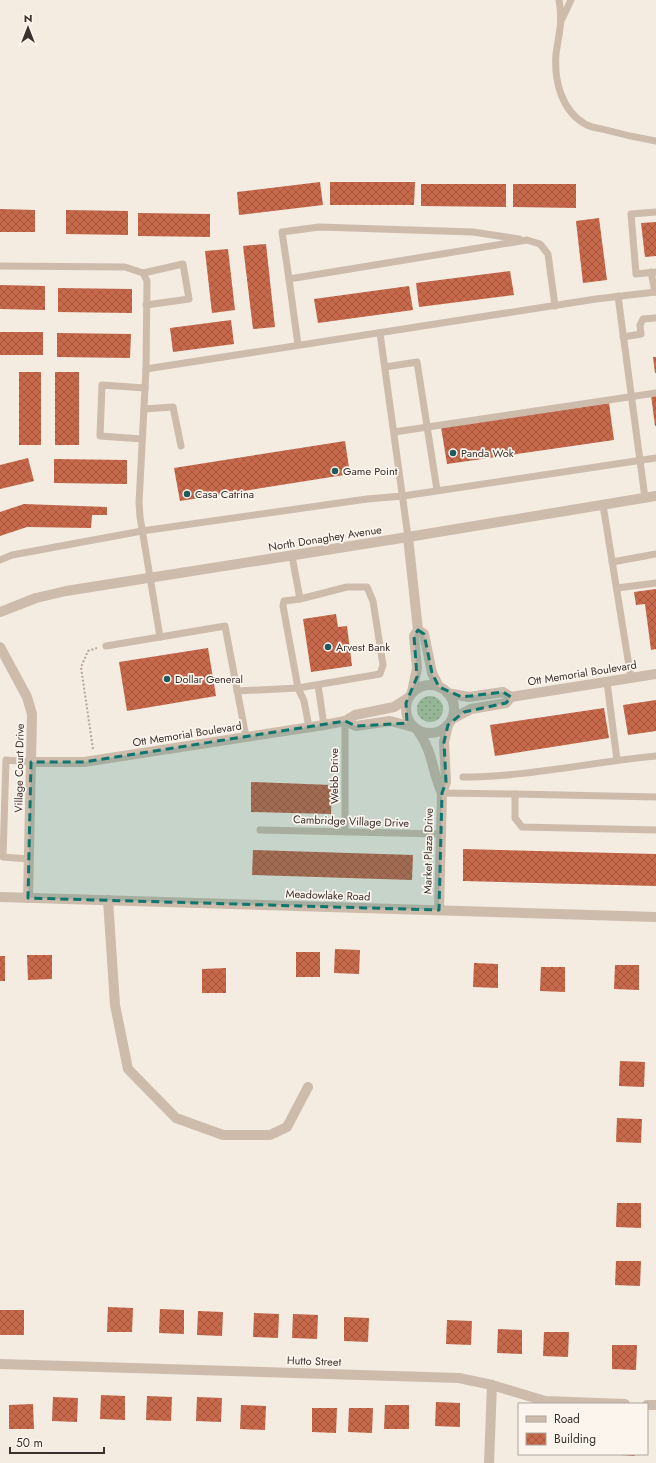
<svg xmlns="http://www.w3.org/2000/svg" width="656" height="1463" viewBox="0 0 656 1463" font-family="Jost,sans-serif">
  <defs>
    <pattern id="grass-dots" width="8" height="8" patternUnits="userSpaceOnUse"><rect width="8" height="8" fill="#b8c4a0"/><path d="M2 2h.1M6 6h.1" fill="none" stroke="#97a083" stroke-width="1.8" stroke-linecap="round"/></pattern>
    <pattern id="building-cross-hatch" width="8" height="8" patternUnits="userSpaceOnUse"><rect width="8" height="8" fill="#c8694b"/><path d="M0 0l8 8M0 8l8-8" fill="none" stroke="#a4573f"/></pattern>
  </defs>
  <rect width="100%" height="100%" fill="#f4ebe1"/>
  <circle fill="url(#grass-dots)" cx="430" cy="709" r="13"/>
  <g fill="url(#building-cross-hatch)">
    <polygon points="320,182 323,205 239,215 237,192"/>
    <polygon points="330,182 415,182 414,205 330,205"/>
    <polygon points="421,184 506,184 506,207 421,206"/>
    <polygon points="513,184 576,184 576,208 513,207"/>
    <polygon points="0,209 35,210 35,232 0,232"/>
    <polygon points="66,210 128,211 128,235 66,234"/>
    <polygon points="138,213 210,214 210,237 138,236"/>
    <polygon points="599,218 607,280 583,283 576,221"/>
    <polygon points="656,222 656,256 645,257 641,223"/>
    <polygon points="266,244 275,327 253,329 243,246"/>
    <polygon points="228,249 235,310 212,313 205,251"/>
    <polygon points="510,271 514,295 419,307 416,283"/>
    <polygon points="0,285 45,286 45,310 0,309"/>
    <polygon points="409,286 413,310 318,323 314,299"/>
    <polygon points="58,288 132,289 132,313 58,312"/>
    <polygon points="231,320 234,344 173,352 170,328"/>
    <rect x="0" y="332" width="43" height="23"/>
    <polygon points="57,333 131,334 130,358 57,357"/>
    <polygon points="653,357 656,357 656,373 655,373"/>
    <rect x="19" y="372" width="22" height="73"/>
    <rect x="55" y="372" width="24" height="73"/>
    <polygon points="656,394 656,426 655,426 651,395"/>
    <polygon points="609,403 614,440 447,464 441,427"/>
    <polygon points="345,441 350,474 180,501 174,468"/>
    <polygon points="28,458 34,481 0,489 0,465"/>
    <polygon points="54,459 127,460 127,484 54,483"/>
    <polygon points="24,504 107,507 107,515 92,515 91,528 27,527 0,536 0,512"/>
    <polygon points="656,589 656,649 651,650 645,604 636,605 634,592"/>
    <polygon points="336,614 338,627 347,626 352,666 311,672 303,619"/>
    <polygon points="208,648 216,696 127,711 119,662"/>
    <polygon points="656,700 656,731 628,735 623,705"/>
    <polygon points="604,708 609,738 495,756 490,725"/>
    <polygon points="251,782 332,785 331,814 251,812"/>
    <polygon points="463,849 656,854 656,886 463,881"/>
    <polygon points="253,850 413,855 412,880 252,875"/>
    <polygon points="335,949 360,950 359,974 334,973"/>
    <rect x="296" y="952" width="24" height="25"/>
    <polygon points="27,955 52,955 52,979 28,980"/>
    <rect x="0" y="956" width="5" height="25"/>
    <polygon points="474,963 498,964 498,988 473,987"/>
    <polygon points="615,965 639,965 639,990 614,989"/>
    <polygon points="541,967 565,967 565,992 540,991"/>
    <polygon points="226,968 226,993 202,993 202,969"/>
    <polygon points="620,1061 645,1062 644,1087 619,1086"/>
    <polygon points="617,1118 642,1119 641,1143 616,1142"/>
    <polygon points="617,1203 641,1203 641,1228 616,1227"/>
    <polygon points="616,1261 641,1261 640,1286 615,1285"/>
    <polygon points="108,1307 133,1308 132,1332 107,1332"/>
    <polygon points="160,1309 184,1310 184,1334 159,1333"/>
    <rect x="0" y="1310" width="24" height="25"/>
    <polygon points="198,1311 223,1312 222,1336 197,1335"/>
    <polygon points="254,1313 279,1314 278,1338 253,1337"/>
    <polygon points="293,1314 318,1315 317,1339 292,1338"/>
    <polygon points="344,1317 369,1318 368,1342 344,1341"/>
    <polygon points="447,1320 472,1321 471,1345 446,1344"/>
    <polygon points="498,1329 522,1330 522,1354 497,1353"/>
    <polygon points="544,1332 569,1332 568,1357 543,1356"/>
    <polygon points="612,1345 637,1345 636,1370 612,1369"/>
    <polygon points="101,1395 125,1396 125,1420 100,1419"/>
    <polygon points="147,1396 172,1397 171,1421 146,1420"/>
    <polygon points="53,1397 78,1398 77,1422 52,1421"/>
    <polygon points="197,1397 222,1398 221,1422 196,1421"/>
    <polygon points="436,1402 460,1403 460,1427 435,1426"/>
    <polygon points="33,1404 34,1429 9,1429 9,1405"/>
    <polygon points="241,1405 266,1406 265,1430 240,1429"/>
    <polygon points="385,1405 409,1405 409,1429 384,1429"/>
    <polygon points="312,1408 337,1408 336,1433 312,1432"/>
    <polygon points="349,1408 373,1408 372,1433 348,1432"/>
    <polygon points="620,1454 635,1454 635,1456 620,1455"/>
  </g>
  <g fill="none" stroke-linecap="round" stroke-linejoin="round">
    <polyline stroke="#b9a596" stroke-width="2" stroke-dasharray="2 2" stroke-linecap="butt" points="93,749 81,667 88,651 97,648"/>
    <g stroke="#cdbbac" stroke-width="7">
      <path d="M559 0C563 23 559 32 556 54 554 80 561 110 585 124 590 127 597 128 602 129 620 134 638 138 656 141"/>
      <polyline points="562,19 571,0"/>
      <polyline points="656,212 631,214 636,274 656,272"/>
      <polyline points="0,266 125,267 143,273 147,281 146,369 139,503 140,517 160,637 225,626 246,737"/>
      <polyline points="651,272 655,292"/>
      <polyline points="143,273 183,264 189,299 146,305"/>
      <polyline points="289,279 282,232 319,227 473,232 519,239"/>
      <polyline points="618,296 645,498"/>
      <polyline points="380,333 408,537"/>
      <polyline points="623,337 641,334 640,325 643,319 656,318"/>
      <polyline points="298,345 289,279 527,240 540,244 548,254 555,306"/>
      <polyline points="385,367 417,362 437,490"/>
      <polyline points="146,369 596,299 656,292"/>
      <polyline points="144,409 173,407 181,446"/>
      <polyline points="394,432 656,393"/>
      <polyline points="142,439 100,436 102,385 145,388"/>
      <polyline points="603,505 631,678"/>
      <polyline points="292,556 300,599 284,601 283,606 298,688 304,701 309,727"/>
      <polyline points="0,560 12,555 142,531 367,499 403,496 656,458"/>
      <polyline points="612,562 656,554"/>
      <polyline points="617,588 656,583"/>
      <polyline points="106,646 160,637"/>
      <polyline points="607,682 617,760"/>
      <polyline points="318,685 324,725"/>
      <polyline points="237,691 298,688 380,674 383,665 373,601 367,587 347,587 300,599"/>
      <path d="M463 777C528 777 591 762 656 756"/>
      <polyline points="442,793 515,794 515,818 522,827 656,830"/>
      <polyline points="515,794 656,797"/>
      <polyline points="260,830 441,834"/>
      <polyline points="345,831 345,721"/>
      <polyline points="29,859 3,857 6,760 31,762"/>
    </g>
    <g stroke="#cdbbac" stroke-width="10">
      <polyline points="408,537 418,630 414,636 417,668 412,692"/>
      <polyline points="418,630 424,634 432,673 439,687"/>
      <polyline points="0,647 27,697 32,714 28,898"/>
      <circle cx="430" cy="709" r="24"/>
      <polyline points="447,693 469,697 503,692 511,697"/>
      <polyline points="452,719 471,709 506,703 511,697 656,674"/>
      <polyline points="345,721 356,726 390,721 413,727"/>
      <path d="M418 731C434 753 431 770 442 793"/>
      <polyline points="31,762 84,762 324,725 345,721 355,715 394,707 408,698"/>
      <polyline points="108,900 115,1005 128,1069 176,1118 223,1135 270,1135 287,1127 308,1087"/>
      <polyline points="439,910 442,793 446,782 444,742 448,725"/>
      <polyline points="0,1364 459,1378 492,1385 545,1401 625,1404"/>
      <polyline points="647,1405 656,1405"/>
      <polyline points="489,1463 492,1385"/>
    </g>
    <g stroke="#cdbbac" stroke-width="10">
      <polyline points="0,612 36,598 66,591 408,537 656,496"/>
      <polyline points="0,897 656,917"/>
    </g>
  </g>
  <path fill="#0f766e" fill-opacity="0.2" stroke="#0f766e" stroke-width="3" stroke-dasharray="8 5" stroke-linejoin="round" d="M418 630 424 634 432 673 439 687 462 697 503 692 511 697 506 703 464 712 448 725 444 742 446 782 442 793 439 910 28 898 31 762H84L345 721 356 726 407 723 406 703 417 677 414 636Z"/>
  <g fill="#1f5a5e" stroke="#fbf5ee" stroke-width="1.5">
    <circle cx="453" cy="453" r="4"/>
    <circle cx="335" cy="471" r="4"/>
    <circle cx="187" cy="494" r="4"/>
    <circle cx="328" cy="647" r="4"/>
    <circle cx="167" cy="679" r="4"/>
  </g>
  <g text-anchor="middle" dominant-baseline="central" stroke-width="3.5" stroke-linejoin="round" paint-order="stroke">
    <g font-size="11" fill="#3b302b" stroke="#fbf5ee" text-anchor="start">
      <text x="461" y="453">Panda Wok</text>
      <text x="343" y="471">Game Point</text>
      <text x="195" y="494">Casa Catrina</text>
      <text x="336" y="647">Arvest Bank</text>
      <text x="175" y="679">Dollar General</text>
    </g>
    <g font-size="11" fill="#3b302b" stroke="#fbf5ee">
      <text transform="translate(325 538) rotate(-9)">North Donaghey Avenue</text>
      <text transform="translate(582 673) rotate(-9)">Ott Memorial Boulevard</text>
      <text transform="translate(187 734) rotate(-9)">Ott Memorial Boulevard</text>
      <text transform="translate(19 768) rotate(-89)">Village Court Drive</text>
      <text transform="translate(334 776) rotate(-90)">Webb Drive</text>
      <text transform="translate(351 821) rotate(2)">Cambridge Village Drive</text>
      <text transform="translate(428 851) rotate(-89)">Market Plaza Drive</text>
      <text transform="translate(328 895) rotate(2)">Meadowlake Road</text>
      <text transform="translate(314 1361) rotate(2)">Hutto Street</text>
    </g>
  </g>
  <rect x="518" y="1403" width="130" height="52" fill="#fbf5ee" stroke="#aea6a0"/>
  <rect x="526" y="1416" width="20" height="6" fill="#cdbbac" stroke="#aea6a0"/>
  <text x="554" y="1423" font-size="12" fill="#3b302b">Road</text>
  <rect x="526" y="1433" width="20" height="12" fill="url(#building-cross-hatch)" stroke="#aea6a0"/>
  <text x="554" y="1443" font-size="12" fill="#3b302b">Building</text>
  <g transform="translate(28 28)" stroke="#fbf5ee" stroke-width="3" paint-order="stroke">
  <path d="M0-3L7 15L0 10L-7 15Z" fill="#3b302b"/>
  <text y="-6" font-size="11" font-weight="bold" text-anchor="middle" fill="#3b302b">N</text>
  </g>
  <path d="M10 1447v6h94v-6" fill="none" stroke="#3b302b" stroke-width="2"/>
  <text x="16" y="1447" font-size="12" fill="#3b302b" stroke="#fbf5ee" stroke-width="3" paint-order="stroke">50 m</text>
</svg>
